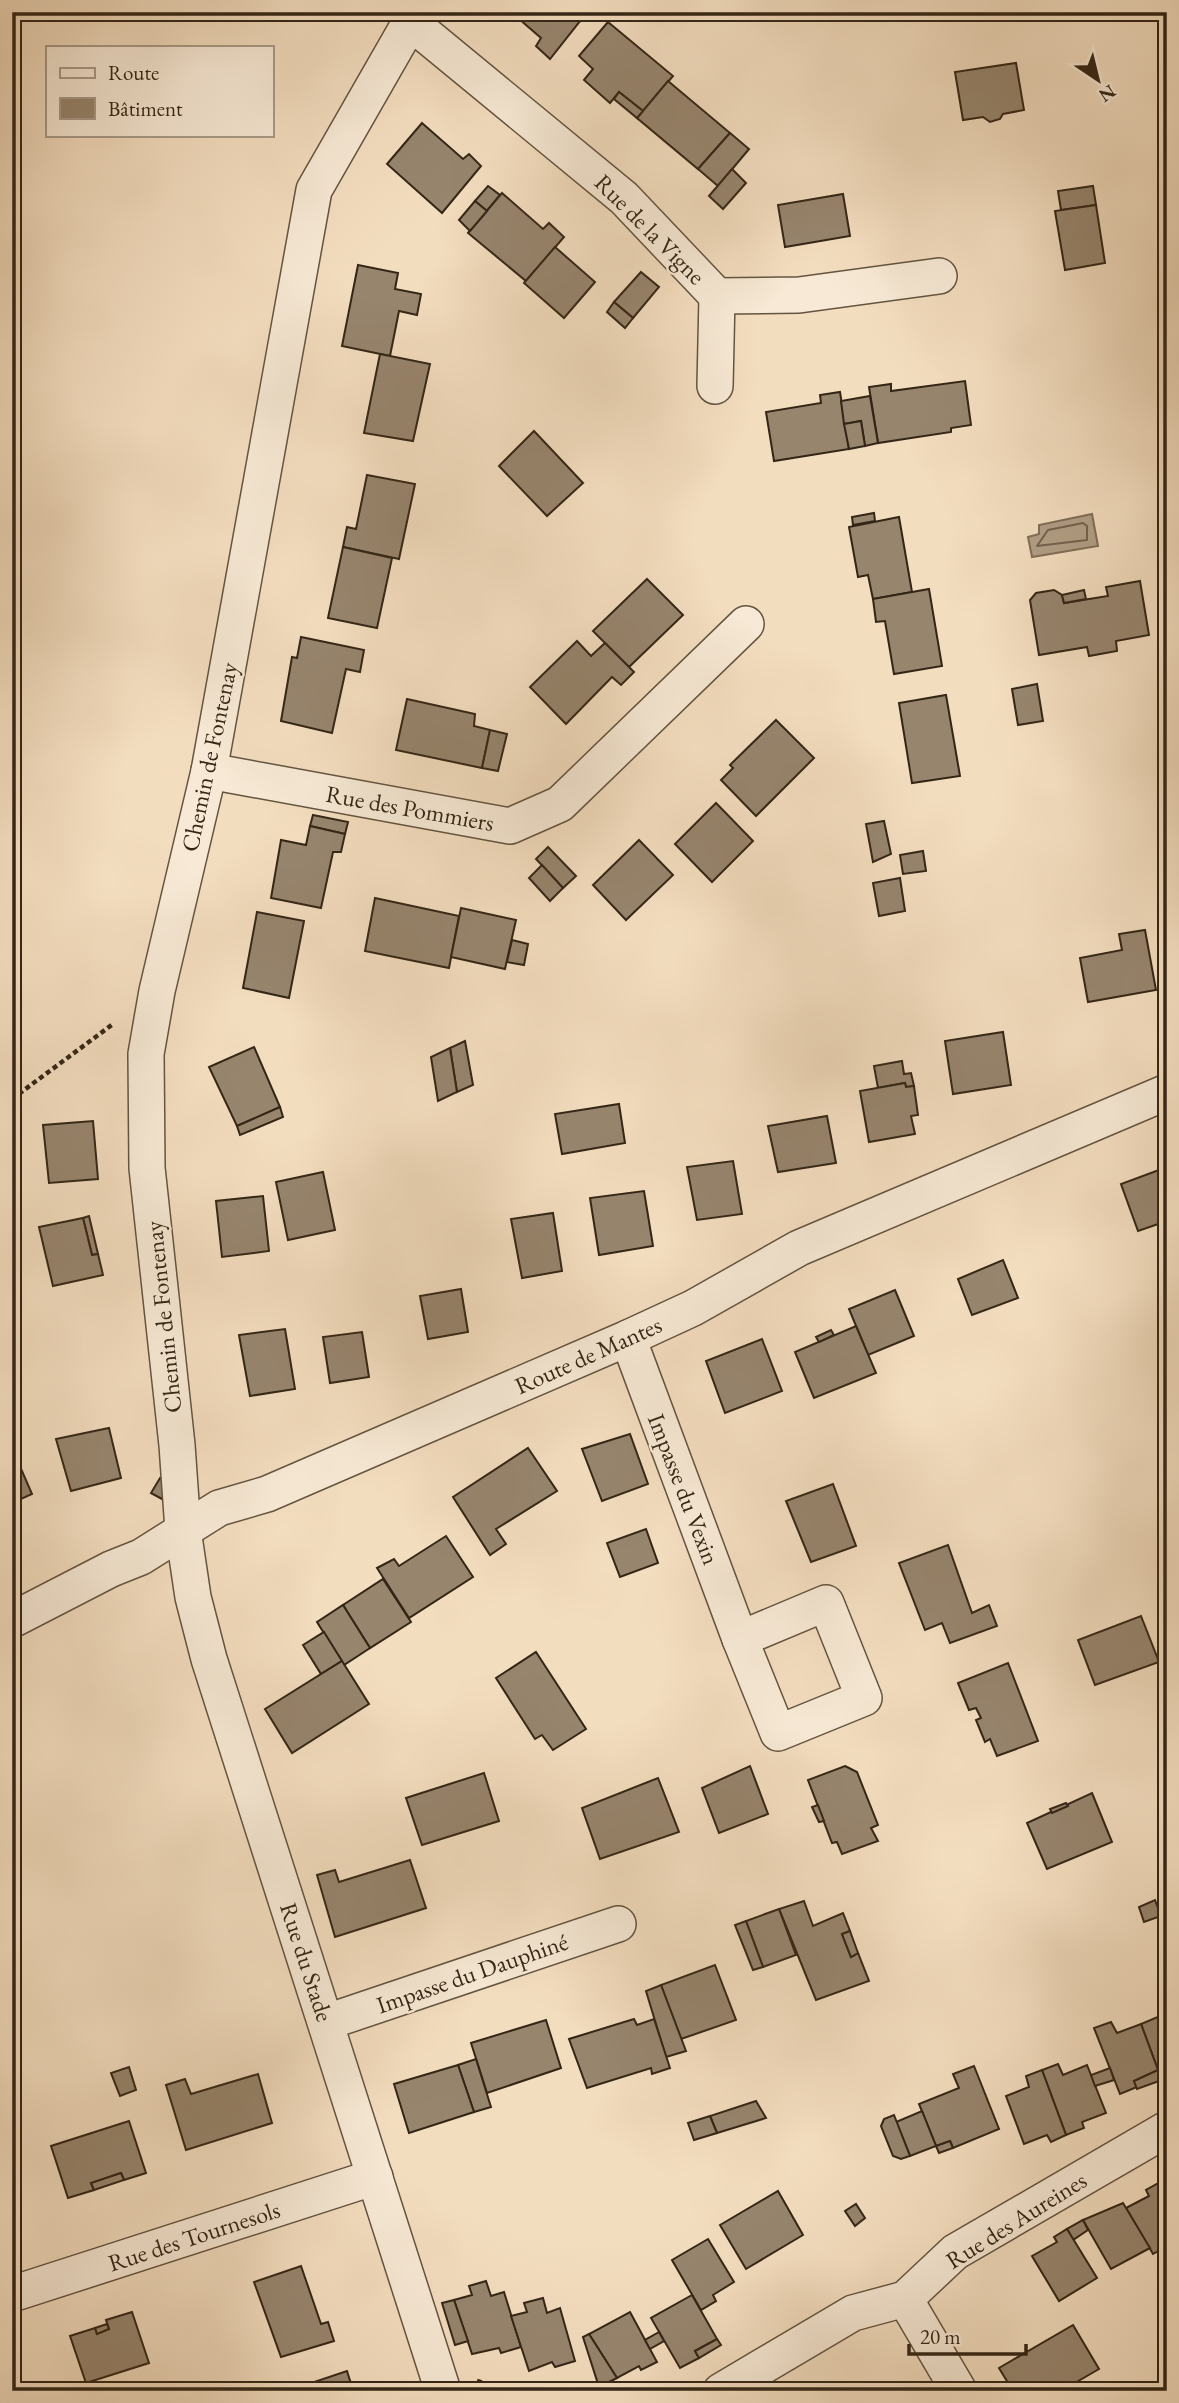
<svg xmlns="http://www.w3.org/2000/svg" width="1179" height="2403" viewBox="0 0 1179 2403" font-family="'EB Garamond',serif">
  <rect width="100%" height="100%" fill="#f3ddbf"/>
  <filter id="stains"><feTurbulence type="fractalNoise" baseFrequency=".00286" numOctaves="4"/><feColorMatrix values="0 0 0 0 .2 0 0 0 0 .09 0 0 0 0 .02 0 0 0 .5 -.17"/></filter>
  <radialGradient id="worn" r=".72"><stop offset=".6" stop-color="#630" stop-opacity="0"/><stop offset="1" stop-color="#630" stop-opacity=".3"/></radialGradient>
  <polygon fill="#b29f86" stroke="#806f59" stroke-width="2" points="1092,514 1098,546 1032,557 1028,537 1039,534 1039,525"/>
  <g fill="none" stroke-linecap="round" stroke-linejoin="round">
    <polygon stroke="#73624e" stroke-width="2" points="1083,523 1087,526 1087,540 1037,546 1048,530"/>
  </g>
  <g fill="#97856e" stroke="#342616" stroke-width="2">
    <polygon points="511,12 570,12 580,21 550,59 536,46 541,38"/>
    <polygon points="576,12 588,12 580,21 573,15"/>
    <polygon points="608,22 673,76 643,111 619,92 610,103 584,80 593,69 579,56"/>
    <polygon points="1016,63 1024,110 1003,114 1000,119 990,122 983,117 963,120 955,72"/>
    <polygon points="668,81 730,133 698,169 637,118"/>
    <polygon points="619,92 643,111 637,118 614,99"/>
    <polygon points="422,123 463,159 469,154 481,166 442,213 387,164"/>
    <polygon points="730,133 749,149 718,186 698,169"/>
    <polygon points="732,169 746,183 723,209 709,196"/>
    <polygon points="488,186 500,195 487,211 475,201"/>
    <polygon points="1093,186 1096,205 1061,210 1058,191"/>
    <polygon points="502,193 543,229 549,223 564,237 526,281 468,233"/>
    <polygon points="843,194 850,236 785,247 778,205"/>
    <polygon points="475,201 487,211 470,231 459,220"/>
    <polygon points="1096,205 1105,263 1065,270 1055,211"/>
    <polygon points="555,247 595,282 564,318 524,283"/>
    <polygon points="358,265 398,273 395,289 421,294 417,315 399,311 390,356 342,346"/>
    <polygon points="641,272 659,287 633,318 614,302"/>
    <polygon points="614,302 633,318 625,328 607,312"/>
    <polygon points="380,354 430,364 413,441 364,433"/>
    <polygon points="965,381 971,425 951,428 951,432 878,443 869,387 891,384 891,391"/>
    <polygon points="840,392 849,449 774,461 766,412 821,403 820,395"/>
    <polygon points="870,396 878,443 865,446 861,421 844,424 841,401"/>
    <polygon points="861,421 865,446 849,449 844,424"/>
    <polygon points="534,431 583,483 547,516 499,466"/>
    <polygon points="367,475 415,484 399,559 343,547 347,527 356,529"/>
    <polygon points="874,513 875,521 853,525 852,517"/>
    <polygon points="899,517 912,592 873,599 868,575 858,577 849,527"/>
    <polygon points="343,547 392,558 377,628 328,618"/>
    <polygon points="647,579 683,615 629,667 593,631"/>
    <polygon points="1140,581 1149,635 1116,641 1117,651 1089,656 1087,647 1039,655 1030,600 1036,593 1054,590 1062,595 1064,603 1108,596 1106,587"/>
    <polygon points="929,589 942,666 894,674 885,621 876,622 873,599"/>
    <polygon points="1084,590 1086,599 1064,603 1062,595"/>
    <polygon points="301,637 364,650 360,672 346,669 332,733 281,721 292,657 297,658"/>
    <polygon points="577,641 591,656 605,643 634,672 621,685 612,677 566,724 530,687"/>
    <polygon points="1037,684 1043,721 1018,725 1012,689"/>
    <polygon points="946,695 960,776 912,783 899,703"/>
    <polygon points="407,699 475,714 474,726 490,730 482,768 396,750"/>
    <polygon points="776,720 814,758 756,816 721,780 733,768 730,765"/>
    <polygon points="490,730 507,734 498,771 482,768"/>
    <polygon points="716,803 753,841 712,882 675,844"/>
    <polygon points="313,815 348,822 345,834 310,826"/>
    <polygon points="884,821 891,854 873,862 866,824"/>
    <polygon points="310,826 345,834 341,852 333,852 321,908 271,898 281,840 306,845"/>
    <polygon points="639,840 673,875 626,920 593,885"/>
    <polygon points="548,847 576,876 563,888 536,859"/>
    <polygon points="923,851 926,871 903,874 900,855"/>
    <polygon points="542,865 563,888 550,901 529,878"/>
    <polygon points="900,878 905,911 879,916 873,883"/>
    <polygon points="375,898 459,916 449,968 365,951"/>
    <polygon points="461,908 516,920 505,969 451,957"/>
    <polygon points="257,912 304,921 289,998 243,988"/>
    <polygon points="1145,930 1156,990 1088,1002 1080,958 1122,950 1119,934"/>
    <polygon points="512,940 528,944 524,965 507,962"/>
    <polygon points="1003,1032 1011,1085 953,1094 945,1041"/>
    <polygon points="465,1041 473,1085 457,1092 450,1048"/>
    <polygon points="254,1047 280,1107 237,1126 209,1067"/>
    <polygon points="450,1048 457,1092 438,1101 431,1057"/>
    <polygon points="902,1061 904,1074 911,1073 914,1086 906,1087 905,1083 878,1088 874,1066"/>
    <polygon points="905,1083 906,1087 914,1086 918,1115 911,1116 915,1134 869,1142 860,1091"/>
    <polygon points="619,1104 625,1143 562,1154 555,1114"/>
    <polygon points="280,1107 283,1117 240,1135 237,1126"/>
    <polygon points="827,1116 836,1163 778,1172 768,1126"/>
    <polygon points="93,1121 98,1179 49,1183 43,1125"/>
    <polygon points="733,1161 742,1214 697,1220 687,1167"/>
    <polygon points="1167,1167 1167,1221 1138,1231 1121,1184"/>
    <polygon points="323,1172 335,1230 288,1240 276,1182"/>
    <polygon points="644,1191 653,1246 599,1255 590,1198"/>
    <polygon points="263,1196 269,1251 222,1257 216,1201"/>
    <polygon points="553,1213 562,1271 522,1278 511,1219"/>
    <polygon points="89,1216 98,1254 92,1255 83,1218"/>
    <polygon points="83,1218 92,1255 98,1254 103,1275 53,1286 39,1227"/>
    <polygon points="1003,1260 1018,1298 972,1315 958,1279"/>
    <polygon points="461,1289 468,1332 428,1339 420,1296"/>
    <polygon points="895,1290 914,1336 868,1355 849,1309"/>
    <polygon points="856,1326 876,1373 814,1398 795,1352"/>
    <polygon points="285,1329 295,1389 250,1396 239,1335"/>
    <polygon points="831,1330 834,1335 819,1342 816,1337"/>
    <polygon points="362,1332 369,1377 330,1383 323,1337"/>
    <polygon points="762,1339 782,1391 725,1413 706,1361"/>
    <polygon points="109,1428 121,1478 71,1491 56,1439"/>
    <polygon points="630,1434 648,1484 602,1501 582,1449"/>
    <polygon points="12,1448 32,1494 12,1503"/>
    <polygon points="528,1448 557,1491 496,1529 506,1544 490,1555 453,1497"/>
    <polygon points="160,1478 169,1483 162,1499 151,1493"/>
    <polygon points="833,1484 856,1546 811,1562 786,1501"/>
    <polygon points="646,1529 658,1563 620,1577 607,1543"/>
    <polygon points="446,1536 473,1577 409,1618 377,1568 394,1559 399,1566"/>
    <polygon points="948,1545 972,1613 989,1605 997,1626 950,1643 942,1623 925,1630 899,1563"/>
    <polygon points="383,1579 411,1622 370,1648 343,1605"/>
    <polygon points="343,1605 370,1648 344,1665 317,1622"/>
    <polygon points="1141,1616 1159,1662 1095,1685 1078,1640"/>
    <polygon points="324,1632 342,1661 321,1674 303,1645"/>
    <polygon points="536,1652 586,1729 553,1750 542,1735 535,1739 496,1678"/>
    <polygon points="342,1661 369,1704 292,1753 265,1709"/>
    <polygon points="1008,1663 1038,1741 997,1756 990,1739 985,1742 976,1720 981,1718 976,1708 969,1710 958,1683"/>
    <polygon points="750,1766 768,1814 719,1833 702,1788"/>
    <polygon points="845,1766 857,1772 878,1825 871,1828 878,1841 842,1854 837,1842 832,1843 808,1780"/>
    <polygon points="484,1773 499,1821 422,1845 406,1798"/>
    <polygon points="658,1778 679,1832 600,1859 582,1808"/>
    <polygon points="1092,1793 1112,1842 1047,1869 1027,1823"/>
    <polygon points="1066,1803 1068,1806 1052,1813 1050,1809"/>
    <polygon points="818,1805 824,1821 819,1822 812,1807"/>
    <polygon points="410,1860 426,1908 335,1937 317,1875 335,1870 339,1882"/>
    <polygon points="1155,1900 1161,1916 1144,1922 1139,1907"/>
    <polygon points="804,1901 813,1926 843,1913 850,1931 842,1934 851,1957 858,1953 869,1981 816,2000 779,1909"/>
    <polygon points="779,1909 796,1955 763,1967 746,1921"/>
    <polygon points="746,1921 763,1967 753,1970 735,1925"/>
    <polygon points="850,1931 858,1953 851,1957 842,1934"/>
    <polygon points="715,1965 736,2020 681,2039 661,1985"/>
    <polygon points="661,1985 686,2051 666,2057 646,1991"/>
    <polygon points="1167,2000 1167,2067 1158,2070 1141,2024 1165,2014 1161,2002"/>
    <polygon points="634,2019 637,2025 654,2019 670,2068 652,2074 651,2068 587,2088 569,2039"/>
    <polygon points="546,2020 561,2068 487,2093 471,2043"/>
    <polygon points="1111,2022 1117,2033 1141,2024 1158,2070 1134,2081 1137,2087 1120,2094 1094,2028"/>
    <polygon points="476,2059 491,2107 474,2112 458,2065"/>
    <polygon points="1058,2064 1063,2075 1087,2065 1106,2113 1082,2122 1084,2128 1066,2135 1042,2070"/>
    <polygon points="458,2065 474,2112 409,2133 394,2084"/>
    <polygon points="974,2066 999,2129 953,2148 950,2141 936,2146 919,2104 959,2088 953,2074"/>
    <polygon points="129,2067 136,2090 120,2096 111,2073"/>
    <polygon points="1110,2068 1114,2080 1095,2086 1091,2075"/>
    <polygon points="1042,2070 1066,2135 1051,2142 1047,2135 1024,2144 1006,2096 1029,2087 1026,2076"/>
    <polygon points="1158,2070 1162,2080 1137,2089 1134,2081"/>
    <polygon points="258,2074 272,2123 186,2150 166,2085 185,2079 191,2094"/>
    <polygon points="756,2101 766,2118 717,2133 710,2116"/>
    <polygon points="922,2111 936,2146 910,2156 896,2122"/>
    <polygon points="894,2115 910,2156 901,2159 893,2156 881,2126 884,2119"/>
    <polygon points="710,2116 717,2133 694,2140 688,2123"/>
    <polygon points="129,2121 146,2173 124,2180 121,2173 91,2183 94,2190 68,2198 51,2146"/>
    <polygon points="950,2141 953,2148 939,2153 936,2146"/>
    <polygon points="121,2173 124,2180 94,2190 91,2183"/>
    <polygon points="1162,2181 1167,2190 1167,2246 1153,2254 1126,2208 1149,2196 1146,2190"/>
    <polygon points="778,2191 803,2235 746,2269 720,2225"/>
    <polygon points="1123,2203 1150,2248 1111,2269 1083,2220"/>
    <polygon points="856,2204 865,2218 855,2226 845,2211"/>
    <polygon points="1083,2220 1088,2230 1073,2240 1067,2229"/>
    <polygon points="1067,2229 1097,2278 1059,2301 1032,2256 1057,2242 1054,2237"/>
    <polygon points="708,2239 734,2282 713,2295 716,2301 701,2310 672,2260"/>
    <polygon points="301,2266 321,2324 328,2322 334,2341 281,2357 254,2282"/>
    <polygon points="486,2281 491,2296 504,2292 521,2347 501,2353 499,2348 472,2354 454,2300 472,2295 469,2286"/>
    <polygon points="692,2295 717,2339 695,2351 699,2358 680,2368 651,2318"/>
    <polygon points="543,2298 547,2313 560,2308 575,2361 555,2367 552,2362 529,2371 511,2316 527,2312 524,2303"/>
    <polygon points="454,2300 468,2341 455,2345 442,2303"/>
    <polygon points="132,2312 149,2363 86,2383 70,2336 95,2328 97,2334 109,2329 106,2320"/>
    <polygon points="630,2312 657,2362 641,2370 639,2366 617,2378 589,2334"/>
    <polygon points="107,2324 109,2329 97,2334 95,2328"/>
    <polygon points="1073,2325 1099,2369 1061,2391 1013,2391 999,2368"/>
    <polygon points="659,2332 664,2341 650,2349 645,2340"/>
    <polygon points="589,2334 617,2378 599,2387 583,2337"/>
    <polygon points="717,2339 721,2345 699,2358 695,2351"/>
    <polygon points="347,2371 353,2390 294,2391 293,2389"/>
  </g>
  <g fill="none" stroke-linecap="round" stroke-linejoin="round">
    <defs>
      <g id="street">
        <polyline points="416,12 314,190 209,771 157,991 146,1054 147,1168 177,1445 183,1530 193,1597 209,1659 443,2391"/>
        <polyline points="409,21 624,198 717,296 799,295 939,276"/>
        <polyline points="715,386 717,296"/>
        <polyline points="209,771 510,826 560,804 746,624"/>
        <polyline points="628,1338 740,1639"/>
        <polygon points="826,1603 864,1698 778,1733 740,1639"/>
        <polyline points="12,1620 111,1569 141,1557 219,1508 267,1494 628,1338 693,1308 799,1248 1167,1092"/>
        <polyline points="327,2022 618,1924"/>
        <polyline points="12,2294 375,2177"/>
        <polyline points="905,2299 959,2391"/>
        <polyline points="721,2391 853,2313 905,2299 955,2252 1167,2129"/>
      </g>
    </defs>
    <use href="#street" stroke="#645440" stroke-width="38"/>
    <g stroke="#342616" stroke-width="4.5" stroke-dasharray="5 3.5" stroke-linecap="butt">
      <polyline points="12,1099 113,1024"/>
      <polyline points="477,2381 513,2391"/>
    </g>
    <use href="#street" stroke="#f7e9d5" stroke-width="35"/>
  </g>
  <g text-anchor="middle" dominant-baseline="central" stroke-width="5" stroke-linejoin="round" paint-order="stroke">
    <g font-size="24" fill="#342616" stroke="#f7e9d5">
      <text transform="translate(650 229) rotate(45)">Rue de la Vigne</text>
      <text transform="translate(209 757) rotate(-78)">Chemin de Fontenay</text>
      <text transform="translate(410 808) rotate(10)">Rue des Pommiers</text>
      <text transform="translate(163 1317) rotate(-96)">Chemin de Fontenay</text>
      <text transform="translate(588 1355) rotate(-24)">Route de Mantes</text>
      <text transform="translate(684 1489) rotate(69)">Impasse du Vexin</text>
      <text transform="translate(307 1962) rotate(72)">Rue du Stade</text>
      <text transform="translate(472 1973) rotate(-19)">Impasse du Dauphiné</text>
      <text transform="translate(1016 2220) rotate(-32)">Rue des Aureines</text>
      <text transform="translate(194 2236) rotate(-18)">Rue des Tournesols</text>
    </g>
  </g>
  <rect width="1179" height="2403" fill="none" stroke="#f3ddbf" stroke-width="42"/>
  <rect x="14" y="14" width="1151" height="2375" fill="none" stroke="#342616" stroke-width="3.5"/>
  <rect x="21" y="21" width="1137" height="2361" fill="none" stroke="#342616" stroke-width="2"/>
  <rect x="46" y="46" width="228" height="91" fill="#f7e9d5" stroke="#a99b89" stroke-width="2"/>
  <rect x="60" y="68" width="35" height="10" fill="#f7e9d5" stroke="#a99b89" stroke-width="2"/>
  <text x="108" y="80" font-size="21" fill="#342616">Route</text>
  <rect x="60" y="98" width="35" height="21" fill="#97856e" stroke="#a99b89" stroke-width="2"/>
  <text x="108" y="116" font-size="21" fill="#342616">Bâtiment</text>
  <g transform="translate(1098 80) rotate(145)" stroke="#f7e9d5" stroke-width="5" paint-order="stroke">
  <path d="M0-5L12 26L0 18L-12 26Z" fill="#342616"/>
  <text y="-10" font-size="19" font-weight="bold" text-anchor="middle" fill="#342616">N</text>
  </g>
  <path d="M909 2344v10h117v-10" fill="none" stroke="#342616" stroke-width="3.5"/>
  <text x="920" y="2344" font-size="21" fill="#342616" stroke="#f7e9d5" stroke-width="5" paint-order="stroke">20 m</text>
  <rect width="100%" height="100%" filter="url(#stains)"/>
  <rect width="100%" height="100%" fill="url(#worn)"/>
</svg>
